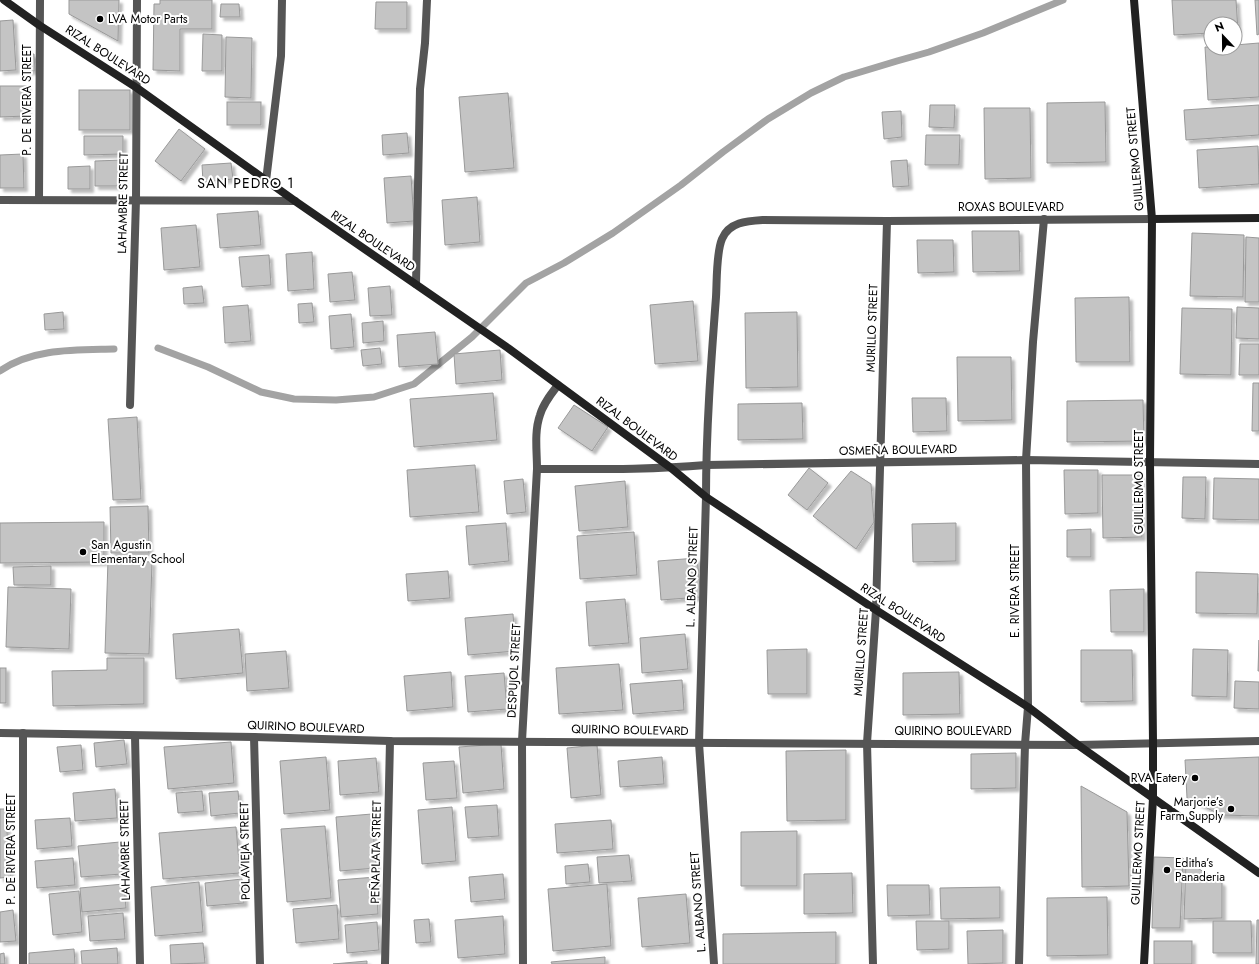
<svg xmlns="http://www.w3.org/2000/svg" width="1259" height="964" viewBox="0 0 1259 964" font-family="Jost,sans-serif">
  <defs>
    <filter id="shadow"><feDropShadow dx="3.5" dy="3.5" stdDeviation="1" flood-color="#0004"/></filter>
  </defs>
  <rect width="100%" height="100%" fill="#fff"/>
  <g fill="none" stroke-linecap="round" stroke-linejoin="round">
    <g stroke="#a3a3a3" stroke-width="7">
      <polyline points="158,348 208,367 261,392 294,399 336,400 374,397 414,384 472,337 526,283 564,263 613,233 681,185 723,152 768,119 811,93 844,77 897,61 929,52 983,33 1063,0"/>
      <path d="M0 371C32 348 76 350 114 349"/>
    </g>
  </g>
  <g fill="#c4c4c4" stroke="#999" filter="url(#shadow)">
    <polygon points="69,0 119,0 118,41 69,14"/>
    <polygon points="160,0 212,0 212,29 180,29 180,71 153,70 154,4 160,4"/>
    <polygon points="1172,0 1236,0 1238,31 1235,31 1235,24 1211,24 1211,33 1174,35"/>
    <polygon points="1255,0 1259,0 1259,34 1257,35"/>
    <polygon points="376,2 407,2 407,29 375,29"/>
    <polygon points="221,4 239,4 240,17 220,17"/>
    <polygon points="13,20 16,70 0,71 0,21"/>
    <polygon points="203,34 222,35 222,71 202,71"/>
    <polygon points="226,37 252,38 251,98 225,97"/>
    <polygon points="1259,43 1259,97 1208,100 1205,47 1235,48 1235,45"/>
    <polygon points="34,54 35,71 23,71 22,55"/>
    <polygon points="0,86 27,86 27,116 0,117"/>
    <rect x="79" y="90" width="51" height="40"/>
    <polygon points="508,93 514,168 465,172 459,97"/>
    <rect x="227" y="102" width="34" height="23"/>
    <polygon points="1105,102 1106,162 1047,163 1047,103"/>
    <polygon points="930,105 955,105 954,128 929,127"/>
    <polygon points="1259,105 1259,135 1186,140 1184,110"/>
    <polygon points="984,108 1030,108 1031,178 985,179"/>
    <polygon points="901,111 902,137 884,139 882,112"/>
    <polygon points="179,129 205,149 181,181 155,161"/>
    <polygon points="407,133 409,153 383,155 382,135"/>
    <polygon points="926,135 960,135 959,165 925,165"/>
    <polygon points="84,136 123,136 123,154 84,155"/>
    <polygon points="1258,146 1259,184 1199,188 1197,150"/>
    <polygon points="23,154 24,188 0,188 0,155"/>
    <polygon points="123,160 123,186 95,186 95,161"/>
    <polygon points="907,160 909,186 893,187 891,161"/>
    <polygon points="231,163 233,179 203,182 202,165"/>
    <polygon points="90,166 90,189 68,189 68,167"/>
    <polygon points="411,176 414,221 387,223 384,178"/>
    <polygon points="477,197 480,242 445,245 442,200"/>
    <polygon points="258,211 261,245 220,248 217,214"/>
    <polygon points="196,225 200,267 164,270 161,228"/>
    <polygon points="972,231 1019,231 1020,271 973,272"/>
    <polygon points="1192,233 1244,235 1243,297 1190,296"/>
    <polygon points="1246,237 1259,238 1259,302 1245,302"/>
    <polygon points="917,240 953,240 954,272 918,273"/>
    <polygon points="312,252 314,289 288,291 286,254"/>
    <polygon points="269,255 271,285 242,287 239,257"/>
    <polygon points="352,272 355,300 330,302 328,274"/>
    <polygon points="202,286 204,303 184,304 183,288"/>
    <polygon points="390,286 392,315 370,316 368,288"/>
    <polygon points="1129,297 1130,362 1076,362 1075,298"/>
    <polygon points="693,301 698,361 655,364 650,305"/>
    <polygon points="312,303 314,322 299,323 298,304"/>
    <polygon points="248,305 251,341 225,343 223,307"/>
    <polygon points="1237,307 1259,308 1259,339 1236,338"/>
    <polygon points="1182,308 1232,309 1231,375 1180,374"/>
    <polygon points="63,312 64,329 45,330 44,314"/>
    <polygon points="797,312 798,387 746,388 745,313"/>
    <polygon points="351,314 354,347 331,349 329,316"/>
    <polygon points="383,321 384,341 363,343 362,323"/>
    <polygon points="435,332 438,364 399,367 397,335"/>
    <polygon points="1240,344 1259,344 1259,375 1239,375"/>
    <polygon points="380,348 382,364 363,366 361,350"/>
    <polygon points="500,350 502,380 456,384 454,354"/>
    <polygon points="957,357 1011,357 1012,420 958,421"/>
    <polygon points="1253,383 1259,383 1259,431 1252,431"/>
    <polygon points="493,393 497,440 414,447 410,399"/>
    <polygon points="912,398 946,398 947,431 913,432"/>
    <polygon points="1143,400 1144,441 1067,442 1067,401"/>
    <polygon points="802,403 803,439 738,440 738,404"/>
    <polygon points="574,405 608,427 592,451 558,428"/>
    <polygon points="137,417 141,499 113,500 108,419"/>
    <polygon points="475,465 479,512 410,517 407,470"/>
    <polygon points="809,468 828,483 807,510 788,495"/>
    <polygon points="1064,470 1098,470 1098,513 1065,514"/>
    <polygon points="851,471 871,484 874,522 856,549 813,516"/>
    <polygon points="1102,475 1141,475 1142,537 1103,538"/>
    <polygon points="1183,477 1206,477 1205,519 1182,518"/>
    <polygon points="1214,478 1259,479 1259,520 1213,519"/>
    <polygon points="523,479 526,512 507,514 504,481"/>
    <polygon points="625,481 628,527 579,531 575,486"/>
    <polygon points="148,506 149,553 111,553 110,507"/>
    <polygon points="104,522 104,562 0,563 0,523"/>
    <polygon points="506,523 509,561 469,565 466,526"/>
    <polygon points="956,523 956,561 913,562 912,524"/>
    <polygon points="1091,529 1091,557 1067,557 1067,530"/>
    <polygon points="634,532 637,575 580,579 577,536"/>
    <polygon points="697,558 701,597 661,600 658,561"/>
    <polygon points="108,560 152,562 149,654 105,653"/>
    <polygon points="51,566 51,585 14,585 13,567"/>
    <polygon points="448,571 450,598 408,601 406,574"/>
    <polygon points="1196,572 1258,574 1257,614 1196,613"/>
    <polygon points="8,587 71,589 69,649 6,647"/>
    <polygon points="1144,589 1144,632 1111,632 1110,590"/>
    <polygon points="625,599 629,643 589,646 586,602"/>
    <polygon points="513,614 516,651 468,655 465,618"/>
    <polygon points="239,629 243,673 176,679 173,634"/>
    <polygon points="685,634 688,669 642,673 640,638"/>
    <polygon points="1259,640 1259,671 1258,671"/>
    <polygon points="807,649 807,694 768,694 767,650"/>
    <polygon points="1193,649 1228,650 1227,697 1192,696"/>
    <polygon points="1081,650 1132,650 1133,701 1081,702"/>
    <polygon points="286,651 289,688 247,691 245,654"/>
    <polygon points="107,658 144,658 144,704 53,706 52,671 107,670"/>
    <polygon points="619,664 623,710 559,714 556,668"/>
    <rect x="0" y="668" width="6" height="35"/>
    <polygon points="451,672 453,707 407,711 404,676"/>
    <polygon points="959,672 960,714 903,715 903,673"/>
    <polygon points="504,673 507,709 468,712 465,676"/>
    <polygon points="682,680 684,710 633,714 630,684"/>
    <polygon points="1235,681 1259,682 1259,709 1234,708"/>
    <polygon points="124,740 127,764 96,767 94,743"/>
    <polygon points="231,742 234,783 168,789 164,747"/>
    <polygon points="501,744 504,789 463,793 459,747"/>
    <polygon points="81,745 83,770 60,772 57,747"/>
    <polygon points="597,745 601,795 571,798 567,748"/>
    <polygon points="846,750 846,820 787,821 786,751"/>
    <polygon points="1016,753 1016,788 971,789 971,754"/>
    <polygon points="326,757 330,810 284,814 280,761"/>
    <polygon points="662,757 664,784 620,787 618,761"/>
    <polygon points="1259,757 1259,816 1221,815 1187,798 1185,760"/>
    <polygon points="376,758 379,792 340,795 338,761"/>
    <polygon points="454,761 457,798 426,800 423,763"/>
    <polygon points="1081,786 1127,812 1129,886 1082,887"/>
    <polygon points="115,789 117,818 75,821 73,793"/>
    <polygon points="202,791 204,811 178,813 176,793"/>
    <polygon points="238,791 240,813 211,816 209,793"/>
    <polygon points="497,805 499,836 468,838 465,807"/>
    <polygon points="452,807 456,861 422,864 418,810"/>
    <polygon points="0,809 5,809 11,877 0,878"/>
    <polygon points="372,814 376,868 340,871 336,817"/>
    <polygon points="70,818 72,846 37,849 35,820"/>
    <polygon points="611,820 613,849 557,853 555,824"/>
    <polygon points="325,826 331,898 287,902 281,829"/>
    <polygon points="236,827 240,873 163,879 159,833"/>
    <polygon points="797,831 797,886 741,886 741,832"/>
    <polygon points="120,842 122,874 81,877 78,846"/>
    <polygon points="629,855 632,881 599,883 597,857"/>
    <polygon points="1154,857 1183,858 1180,928 1152,928"/>
    <polygon points="73,858 75,885 37,888 35,861"/>
    <polygon points="1186,861 1222,883 1222,918 1184,919"/>
    <polygon points="588,864 590,882 566,884 565,866"/>
    <polygon points="852,873 853,913 804,914 804,874"/>
    <polygon points="503,874 505,899 471,902 469,877"/>
    <polygon points="376,877 378,914 341,917 338,880"/>
    <polygon points="242,879 244,903 207,906 205,883"/>
    <polygon points="199,882 203,932 155,936 151,887"/>
    <polygon points="124,884 126,908 82,912 80,888"/>
    <polygon points="607,884 611,946 553,951 548,889"/>
    <polygon points="887,885 929,885 930,915 888,916"/>
    <polygon points="1000,887 1000,918 941,919 940,888"/>
    <polygon points="79,891 82,932 53,935 49,894"/>
    <polygon points="686,894 690,943 642,947 638,898"/>
    <polygon points="1107,897 1108,955 1047,956 1047,898"/>
    <polygon points="337,905 339,939 296,943 293,909"/>
    <polygon points="13,910 16,941 0,942 0,912"/>
    <polygon points="123,913 125,939 90,941 88,916"/>
    <polygon points="503,916 505,954 458,958 455,920"/>
    <polygon points="429,919 431,942 416,943 414,920"/>
    <polygon points="1257,920 1259,920 1259,964 1256,964"/>
    <polygon points="916,921 949,921 949,949 917,950"/>
    <polygon points="1213,921 1251,921 1252,953 1213,953"/>
    <polygon points="377,922 379,950 347,953 345,925"/>
    <polygon points="1003,930 1003,963 968,964 967,931"/>
    <polygon points="836,932 836,964 723,964 723,934"/>
    <rect x="1154" y="941" width="38" height="23"/>
    <polygon points="203,943 205,963 171,964 170,945"/>
    <polygon points="117,948 118,964 82,964 81,951"/>
    <polygon points="74,949 75,964 29,964 29,953"/>
    <polygon points="4,953 5,964 0,964 0,954"/>
    <polygon points="605,957 605,964 552,964 551,962"/>
    <polygon points="367,961 367,964 333,964"/>
  </g>
  <g fill="none" stroke-linecap="round" stroke-linejoin="round">
    <g stroke="#555" stroke-width="8">
      <polyline points="266,181 281,56 282,0"/>
      <polyline points="0,200 295,201"/>
      <polyline points="39,200 40,0"/>
      <polyline points="416,284 420,89 425,43 427,0"/>
      <polyline points="130,405 136,200 137,0"/>
      <path d="M537 469C593 469 650 470 706 465L1026 460 1259 464"/>
      <polyline points="0,733 254,737 390,741 1078,745 1259,741"/>
      <polyline points="23,733 23,964"/>
      <polyline points="135,736 140,964"/>
      <polyline points="254,737 260,964"/>
      <polyline points="385,964 390,741"/>
      <path d="M523 964 522 741 537 469C537 451 534 432 540 415 543 404 551 394 558 385"/>
      <path d="M714 964 699 743 706 497C706 431 711 363 716 297 717 282 716 253 722 239 729 222 747 221 763 220L887 221 1152 219"/>
      <polyline points="873,964 867,743 876,610 887,221"/>
      <polyline points="1019,964 1025,744 1028,707 1026,460 1033,342 1044,219"/>
    </g>
    <g stroke="#222" stroke-width="8">
      <polyline points="4,0 39,25 137,88 295,201 508,348 671,468 706,497 876,610 1028,707 1078,745 1259,873"/>
      <polyline points="1134,0 1152,219 1150,462 1153,742 1153,798 1144,964"/>
      <polyline points="1152,219 1259,218"/>
    </g>
  </g>
  <g fill="#000" stroke="#fff" stroke-width="1.5">
    <circle cx="100" cy="19" r="4"/>
    <circle cx="83" cy="552" r="4"/>
    <circle cx="1195" cy="778" r="4"/>
    <circle cx="1231" cy="809" r="4"/>
    <circle cx="1167" cy="870" r="4"/>
  </g>
  <g text-anchor="middle" dominant-baseline="central" stroke-width="4" stroke-linejoin="round" paint-order="stroke">
    <g font-size="12" fill="#000" stroke="#fff" text-anchor="start">
      <text x="108" y="19">LVA Motor Parts</text>
      <text x="91" y="545">San Agustin<tspan x="91" dy="14">Elementary School</tspan></text>
      <text x="1187" y="778" text-anchor="end">RVA Eatery</text>
      <text x="1223" y="802" text-anchor="end">Marjorie’s<tspan x="1223" dy="14">Farm Supply</tspan></text>
      <text x="1175" y="863">Editha’s<tspan x="1175" dy="14">Panaderia</tspan></text>
    </g>
    <g font-size="12" fill="#000" stroke="#fff">
      <text transform="translate(108 55) rotate(33)">RIZAL BOULEVARD</text>
      <text transform="translate(27 100) rotate(-90)">P. DE RIVERA STREET</text>
      <text transform="translate(1135 159) rotate(-95)">GUILLERMO STREET</text>
      <text transform="translate(123 203) rotate(-89)">LAHAMBRE STREET</text>
      <text x="1011" y="207">ROXAS BOULEVARD</text>
      <text transform="translate(373 241) rotate(34)">RIZAL BOULEVARD</text>
      <text transform="translate(872 328) rotate(-88)">MURILLO STREET</text>
      <text transform="translate(637 429) rotate(37)">RIZAL BOULEVARD</text>
      <text transform="translate(898 450) rotate(-1)">OSMEÑA BOULEVARD</text>
      <text transform="translate(1139 482) rotate(-90)">GUILLERMO STREET</text>
      <text transform="translate(692 577) rotate(-88)">L. ALBANO STREET</text>
      <text transform="translate(1015 591) rotate(-90)">E. RIVERA STREET</text>
      <text transform="translate(903 613) rotate(33)">RIZAL BOULEVARD</text>
      <text transform="translate(861 652) rotate(-86)">MURILLO STREET</text>
      <text transform="translate(514 671) rotate(-87)">DESPUJOL STREET</text>
      <text transform="translate(306 727) rotate(2)">QUIRINO BOULEVARD</text>
      <text transform="translate(630 730) rotate(1)">QUIRINO BOULEVARD</text>
      <text x="953" y="731">QUIRINO BOULEVARD</text>
      <text transform="translate(11 849) rotate(-90)">P. DE RIVERA STREET</text>
      <text transform="translate(125 850) rotate(-91)">LAHAMBRE STREET</text>
      <text transform="translate(245 851) rotate(-91)">POLAVIEJA STREET</text>
      <text transform="translate(376 852) rotate(-89)">PEÑAPLATA STREET</text>
      <text transform="translate(1138 853) rotate(-87)">GUILLERMO STREET</text>
      <text transform="translate(698 902) rotate(-94)">L. ALBANO STREET</text>
    </g>
    <g font-size="14" letter-spacing="1" fill="#000" stroke="#fff">
      <text x="246" y="183">SAN PEDRO 1</text>
    </g>
  </g>
  <g transform="translate(1223 36) rotate(338)"><circle r="19" fill="#ffffff" stroke="#999999"/>
  <path d="M0-3L7 15L0 10L-7 15Z" fill="#000000"/>
  <text y="-6" font-size="11" font-weight="bold" text-anchor="middle" fill="#000000">N</text>
  </g>
</svg>
